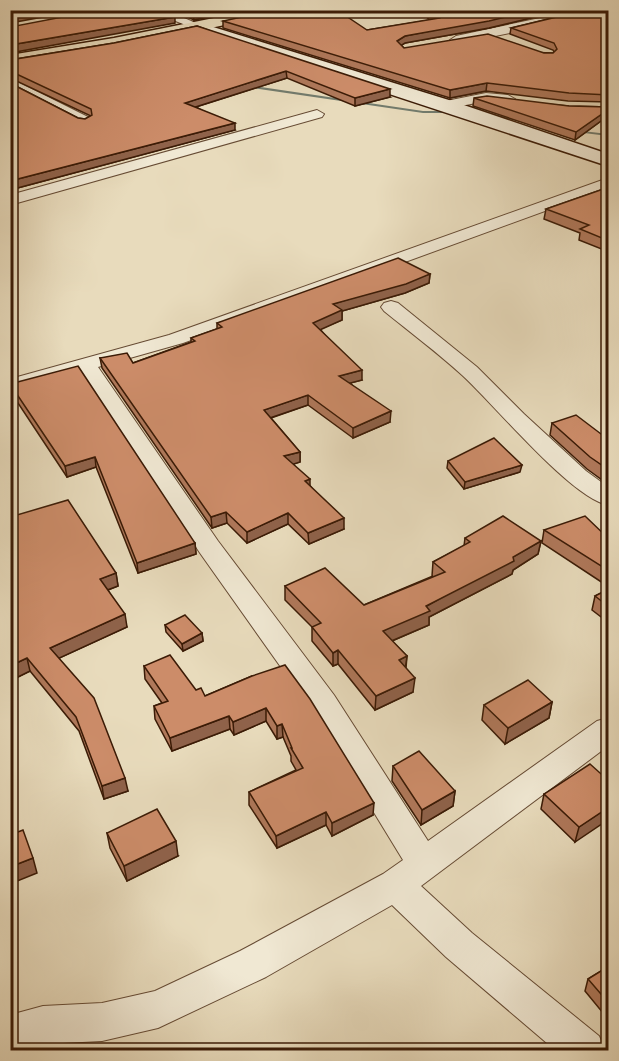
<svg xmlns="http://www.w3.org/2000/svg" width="619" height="1061" viewBox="0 0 619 1061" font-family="'IM FELL French Canon',serif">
  <rect width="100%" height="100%" fill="#e8dbbc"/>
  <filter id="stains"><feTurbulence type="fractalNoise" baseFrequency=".00333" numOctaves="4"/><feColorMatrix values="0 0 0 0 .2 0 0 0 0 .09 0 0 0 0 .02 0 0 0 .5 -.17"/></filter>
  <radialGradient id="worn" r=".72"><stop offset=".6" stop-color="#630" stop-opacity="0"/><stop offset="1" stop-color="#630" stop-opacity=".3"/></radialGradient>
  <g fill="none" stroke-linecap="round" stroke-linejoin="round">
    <g fill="#727b6d" fill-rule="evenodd">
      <polygon points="247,85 423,111 454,111 456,112 454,113 423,113 245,87"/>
      <polygon points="482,112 522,120 524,121 522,122 480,114 480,113"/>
      <polygon points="574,130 608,134 608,136 576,132 574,132"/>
    </g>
    <defs>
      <g id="street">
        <polygon points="148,10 165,10 203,26 197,29 193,28"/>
        <polygon points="546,10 561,10 570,16 529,29 456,44 450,40 456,36 554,15"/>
        <polygon points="10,78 90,118 92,121 85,125 80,124 10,87"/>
        <polygon points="486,93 508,95 515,99 508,103 486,101 446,109 439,105 441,102"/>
        <polygon points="317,110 324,114 322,117 10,205 10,195"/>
        <polygon points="608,178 608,188 183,343 98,367 218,541 334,695 428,841 597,721 608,718 608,746 421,886 472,933 599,1036 605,1050 555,1050 446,957 392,905 266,977 158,1028 102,1041 43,1044 23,1050 10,1050 10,1015 43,1006 102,1003 155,991 240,951 383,874 403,860 312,711 200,553 81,373 10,392 10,379 169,335"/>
        <path d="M391 301 398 303 477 367 524 414 586 471 608 487V505C571 498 494 404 462 375 438 353 410 332 384 311L381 307 384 303Z"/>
      </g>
      <polygon id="secondary" points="197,22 452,101 608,154 608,166 192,29 190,26 192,23"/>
      <polygon id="primary" points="254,10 285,10 278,14 114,48 10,65 10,55 114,38"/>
    </defs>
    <use href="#street" stroke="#664b34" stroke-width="2"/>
    <use href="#secondary" stroke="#3b1b06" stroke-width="3"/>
    <use href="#primary" stroke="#3b1b06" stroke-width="3"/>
    <use href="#street" fill="#f0e8d3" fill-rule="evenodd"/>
    <use href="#secondary" fill="#f0e8d3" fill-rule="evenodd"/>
    <use href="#primary" fill="#e8dbbc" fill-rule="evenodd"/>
  </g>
  <g fill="#af785a" stroke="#3b1b06" stroke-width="1.5">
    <polygon points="172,10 240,10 194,20"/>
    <polygon points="417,10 548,10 548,14 489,28 405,43 401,45 404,48 553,53 554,52 553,50 510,34 511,28 569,14 565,10 609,10 609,102 568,101 486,91 450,98 223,28 223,21 367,30 430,20"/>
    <polygon points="197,26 390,97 355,106 287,78 196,107 235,130 10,190 10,83 78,118 85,119 91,116 10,78 10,60 114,43"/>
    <polygon points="474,98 569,106 609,107 609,115 575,140 473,106"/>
    <polygon points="609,187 609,252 579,240 580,233 544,219 546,209"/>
    <polygon points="430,274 429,283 405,293 342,311 342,320 320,329 362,380 350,383 390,422 353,438 308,405 271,418 300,452 300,462 293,464 344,529 309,544 288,524 247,543 227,523 212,528 102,368 100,358 133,363 191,342 191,338 217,329 217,323"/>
    <polygon points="10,384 195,543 196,554 138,573 96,467 67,477 12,394"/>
    <polygon points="552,423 609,440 609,485 587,469 550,435"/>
    <polygon points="448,461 520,472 464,489 447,468"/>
    <polygon points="10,517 116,573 118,586 108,590 127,627 59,658 128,791 104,799 79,731 30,671 14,679 10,674"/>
    <polygon points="544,530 609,539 609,587 542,543"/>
    <polygon points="465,538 541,541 538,554 513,570 512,574 429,617 429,625 392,641 407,656 406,668 413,692 375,710 338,664 333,666 312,641 312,627 285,600 285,586 364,605 433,576 432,576 433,562 464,546"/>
    <polygon points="609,589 609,623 592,610 595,596"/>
    <polygon points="165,625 202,633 203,641 183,651 166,632"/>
    <polygon points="144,666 196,690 205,696 252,676 373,815 332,836 326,825 277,848 249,805 249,792 296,770 291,761 291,756 283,737 277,739 266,721 234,735 230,729 172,751 155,719 154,706 162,703 145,679"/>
    <polygon points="552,702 549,718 505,744 482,720 484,705"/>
    <polygon points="393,766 455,791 453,806 421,825 392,781"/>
    <polygon points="609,781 575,842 541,809 544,794"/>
    <polygon points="107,833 178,856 127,881 110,848"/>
    <polygon points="609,966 609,1015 605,1011 603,1013 585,991 588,979"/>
  </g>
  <g fill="#8f624a" stroke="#3b1b06" stroke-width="1.5">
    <polygon points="42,10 81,10 10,23 10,16"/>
    <polygon points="207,10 240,10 194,20 193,13"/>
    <polygon points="535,10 548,10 548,14 489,28 405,43 397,48 397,41 405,36"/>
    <polygon points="175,17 175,23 10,53 10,45"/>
    <polygon points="286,71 287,78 186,110 185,103"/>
    <polygon points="487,83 486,91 450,98 450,90"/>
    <polygon points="390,89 390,97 355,106 355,98"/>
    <polygon points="609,109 609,115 575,140 576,132"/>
    <polygon points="235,123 235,130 10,190 10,181"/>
    <polygon points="430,274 429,283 405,293 342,311 342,320 313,333 313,323 333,304"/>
    <polygon points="362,370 362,380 339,386 339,376"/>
    <polygon points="308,395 308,405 264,420 264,410"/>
    <polygon points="391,411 390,422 353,438 353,428"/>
    <polygon points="300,452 300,462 285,467 284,456"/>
    <polygon points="95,457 96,467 67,477 65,466"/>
    <polygon points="10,464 12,464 13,471 10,472"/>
    <polygon points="522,465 520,472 464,489 465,482"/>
    <polygon points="310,479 310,489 305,481"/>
    <polygon points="226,512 227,523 212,528 211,517"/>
    <polygon points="288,513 288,524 247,543 247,532"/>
    <polygon points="344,518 344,529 309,544 308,533"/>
    <polygon points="541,541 538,554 513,570 512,574 429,617 429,625 382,645 383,631"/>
    <polygon points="195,543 196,554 138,573 137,563"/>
    <polygon points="116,573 118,586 102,592 100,579"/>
    <polygon points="125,614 127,627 53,661 50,648"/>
    <polygon points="202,633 203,641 183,651 182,644"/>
    <polygon points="338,650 338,664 333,666 333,653"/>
    <polygon points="407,656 405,670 399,660"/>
    <polygon points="27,658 30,671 14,679 10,666"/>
    <polygon points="415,678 413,692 375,710 376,696"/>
    <polygon points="552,702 549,718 505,744 508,728"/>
    <polygon points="266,708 266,721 234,735 233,722"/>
    <polygon points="229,716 230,729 172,751 170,738"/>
    <polygon points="282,724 283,737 277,739 277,726"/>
    <polygon points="125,778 128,791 104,799 102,786"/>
    <polygon points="455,791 453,806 421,825 422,810"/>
    <polygon points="374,803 373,815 332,836 332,823"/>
    <polygon points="609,807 609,819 575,842 579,827"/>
    <polygon points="326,812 326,825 277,848 276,836"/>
    <polygon points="176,841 178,856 127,881 124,866"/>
    <polygon points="33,858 37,873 10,884 10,867"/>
    <polygon points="609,1000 605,1011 603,1013 607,1001"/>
  </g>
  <g fill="#cc8c69" stroke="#3b1b06" stroke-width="1.5">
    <polygon points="10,10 42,10 10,16"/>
    <polygon points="99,10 159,10 175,17 10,45 10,27"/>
    <polygon points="187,10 207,10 193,13"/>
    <polygon points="274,10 337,10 367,30 439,18 427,10 535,10 489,21 405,36 397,41 404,48 488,34 544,53 553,53 557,49 554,43 511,28 569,14 572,10 609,10 609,95 569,93 487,83 450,90 223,21"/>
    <polygon points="197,26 390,89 355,98 286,71 185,103 235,123 10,181 10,83 78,118 85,119 92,115 91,109 10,71 10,60 114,43"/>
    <polygon points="487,96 569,106 609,107 609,109 576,132 474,98"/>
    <polygon points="609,187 609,241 580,229 589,225 546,209"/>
    <polygon points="398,258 430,274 406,284 333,304 342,310 313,323 362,370 339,376 391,411 353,428 308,395 264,410 300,452 284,456 310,479 305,481 344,518 308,533 288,513 247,532 226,512 211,517 100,358 127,353 133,363 195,341 191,338 222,327 217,323"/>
    <polygon points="78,366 195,543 137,563 95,457 65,466 10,384"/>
    <polygon points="576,415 609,440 609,470 590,457 552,423"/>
    <polygon points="494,438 522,465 465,482 448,461"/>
    <polygon points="68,500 116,573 100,579 125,614 50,648 94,698 125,778 102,786 76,717 27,658 10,666 10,517"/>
    <polygon points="503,516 541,541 513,557 514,561 426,606 430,611 383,631 407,656 399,660 415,678 376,696 338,650 333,653 312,627 321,623 285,586 325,568 364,605 445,572 433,562 470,542 465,538"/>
    <polygon points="585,516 609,539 609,571 544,530"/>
    <polygon points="609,589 609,607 595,596"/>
    <polygon points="185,615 202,633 182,644 165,625"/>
    <polygon points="170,655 196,690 201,688 205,696 252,676 285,665 310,699 374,803 332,823 326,812 276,836 249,792 303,768 291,748 292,748 282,724 277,726 266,708 233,722 229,716 170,738 154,706 168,701 144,666"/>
    <polygon points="528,680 552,702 508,728 484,705"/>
    <polygon points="419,751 455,791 422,810 393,766"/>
    <polygon points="590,764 609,781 609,807 579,827 544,794"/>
    <polygon points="157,809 176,841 124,866 107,833"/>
    <polygon points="23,830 33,858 10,867 10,835"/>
    <polygon points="609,966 609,1000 607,1001 588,979"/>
  </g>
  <rect width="619" height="1061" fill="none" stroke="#e8dbbc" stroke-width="36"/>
  <rect x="12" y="12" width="595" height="1037" fill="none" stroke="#3b1b06" stroke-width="3"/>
  <rect x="18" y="18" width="583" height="1025" fill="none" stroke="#3b1b06" stroke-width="1.5"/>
  <rect width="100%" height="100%" filter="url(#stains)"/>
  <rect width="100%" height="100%" fill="url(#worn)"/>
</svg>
